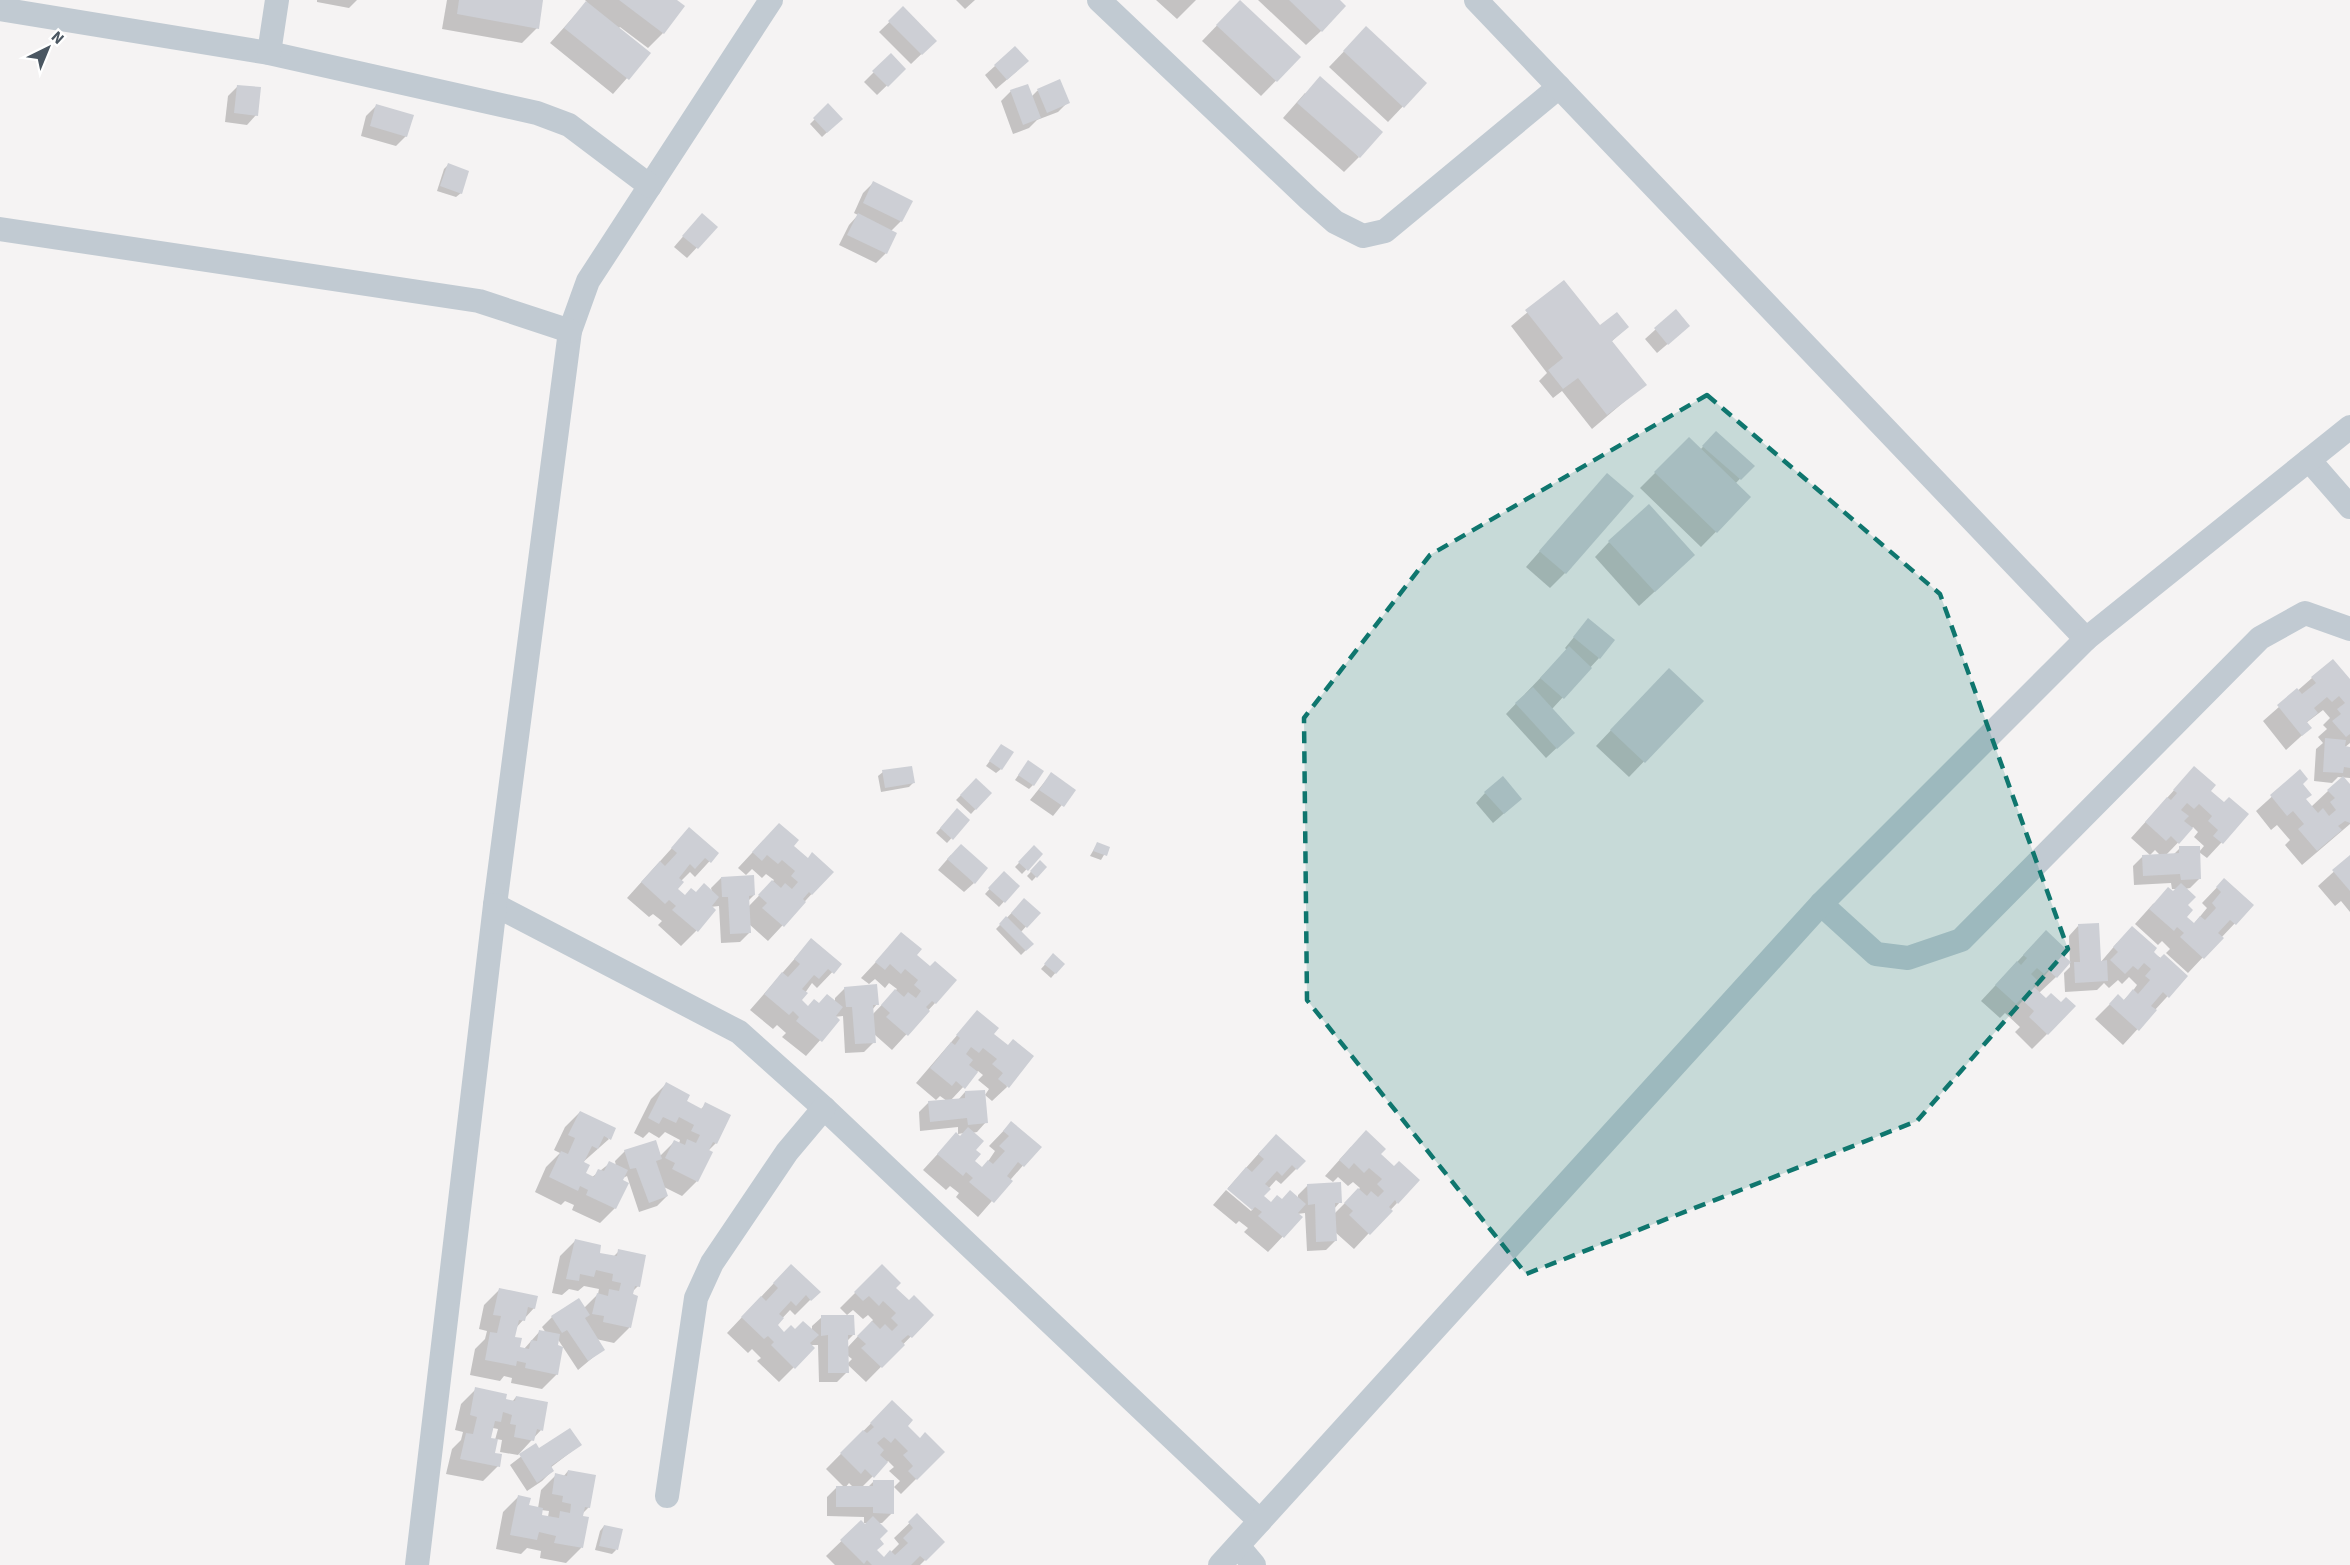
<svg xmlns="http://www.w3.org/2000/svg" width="2350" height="1565" viewBox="0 0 2350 1565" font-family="'Source Sans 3',sans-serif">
  <rect width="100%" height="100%" fill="#f5f3f3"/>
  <g fill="#0003" fill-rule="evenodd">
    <polygon points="317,0 357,0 349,8 317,2"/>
    <polygon points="447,0 542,0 537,28 522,43 442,29"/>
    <polygon points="585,0 675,0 663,33 648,48 620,27 618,29 649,53 613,94 550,43 587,2"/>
    <polygon points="956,0 975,0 965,9"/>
    <polygon points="1156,0 1196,0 1177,19"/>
    <polygon points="1258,0 1338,0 1321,31 1306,45"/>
    <polygon points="903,9 935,41 911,64 879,32"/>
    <polygon points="1225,17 1299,57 1261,96 1202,41"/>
    <polygon points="1352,43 1425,83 1388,122 1329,67"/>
    <polygon points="1015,48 1017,71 996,89 985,75"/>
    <polygon points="891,55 904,69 877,95 864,82"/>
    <polygon points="1059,81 1068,102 1058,112 1037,120 1029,128 1013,134 1001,101 1011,91 1031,97 1037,91"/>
    <polygon points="238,86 256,115 247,125 225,122 228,96"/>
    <polygon points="1305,93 1359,157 1344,172 1283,118"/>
    <polygon points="376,106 406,136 396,146 361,136 366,116"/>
    <polygon points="828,106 841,119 822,137 810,124"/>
    <polygon points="448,165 461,193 456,197 437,191 444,169"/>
    <polygon points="873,183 901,221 891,231 895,233 886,253 876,263 839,245 849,225 858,215 854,213 863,193"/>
    <polygon points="693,225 716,227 687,258 674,247"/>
    <polygon points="1564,282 1600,327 1627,327 1611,342 1645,384 1592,429 1562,391 1553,398 1539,381 1547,373 1511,326"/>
    <polygon points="1676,311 1678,335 1657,353 1645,339"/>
    <polygon points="1716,433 1752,466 1735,484 1749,498 1701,547 1640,488 1689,439 1700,450"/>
    <polygon points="1607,475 1565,573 1550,588 1526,567"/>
    <polygon points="1609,542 1678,570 1639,606 1595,557"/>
    <polygon points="1588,620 1599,658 1552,709 1563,742 1546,758 1506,714 1567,650 1565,648"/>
    <polygon points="2312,678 2350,682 2350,743 2344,748 2350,748 2350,778 2338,777 2332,783 2314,781 2316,749 2323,743 2318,737 2327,729 2323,725 2330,718 2323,710 2306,723 2310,728 2286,750 2263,721"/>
    <polygon points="1654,685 1702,701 1629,777 1596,746"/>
    <polygon points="1001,746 1001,769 996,773 986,766"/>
    <polygon points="1028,762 1033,785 1029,789 1015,780"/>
    <polygon points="2194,768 2209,791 2223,804 2247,815 2207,858 2199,852 2204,846 2194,837 2198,832 2193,827 2166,855 2173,855 2180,848 2200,878 2190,888 2185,889 2185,917 2193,925 2207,908 2202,903 2224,880 2252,905 2188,973 2166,953 2170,949 2162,941 2158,945 2135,924 2153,904 2177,889 2172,889 2171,883 2134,885 2133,866 2143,856 2160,855 2155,850 2150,855 2131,838"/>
    <polygon points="2300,771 2305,800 2311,807 2328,791 2350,786 2350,824 2302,865 2285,845 2290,840 2277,825 2271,830 2256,811"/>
    <polygon points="883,772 913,783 909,787 881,792 878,776"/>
    <polygon points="1051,774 1074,790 1053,816 1030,800"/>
    <polygon points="976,780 990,793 971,814 956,800"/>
    <polygon points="1485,793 1510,808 1493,823 1476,803"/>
    <polygon points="957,810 968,820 947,843 936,833"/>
    <polygon points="689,829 717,853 695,877 690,872 681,881 676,889 684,897 712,892 711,888 721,878 754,895 748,901 748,907 774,880 766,874 762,878 752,869 746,875 738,868 764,840 792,846 807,859 832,872 768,941 749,924 750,932 740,942 721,943 719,906 710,907 696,931 681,946 658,925 662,921 653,914 649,917 627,898"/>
    <polygon points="1097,844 1108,848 1101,860 1090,856"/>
    <polygon points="1034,847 1041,854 1022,874 1015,867"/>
    <polygon points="951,855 974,883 964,892 938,870"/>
    <polygon points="2350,857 2350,912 2341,901 2335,906 2318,886"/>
    <polygon points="1040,862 1045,867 1032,881 1027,876"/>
    <polygon points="1004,873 1018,886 999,907 985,894"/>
    <polygon points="1024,900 1038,913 1021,932 1032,944 1021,955 996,929"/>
    <polygon points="2078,926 2100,963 2117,943 2152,952 2186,976 2123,1045 2095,1019 2118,996 2123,1001 2132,992 2137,985 2129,977 2122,984 2118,980 2109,988 2104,983 2097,990 2065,992 2064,973 2070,967 2069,936"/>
    <polygon points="902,934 915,955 935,1003 892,1050 874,1034 874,1042 864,1052 845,1053 843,1016 834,1017 838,1020 806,1056 782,1037 786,1033 777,1025 773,1029 750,1010 811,940 840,964 817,988 812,983 800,1000 808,1008 835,1002 835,998 845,988 877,1004 872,1010 872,1015 897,989 889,983 885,988 875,979 869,984 861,978"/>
    <polygon points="2031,947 2061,955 2056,977 2039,993 2046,1000 2047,1034 2032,1049 2015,1032 2020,1027 2005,1013 2000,1018 1981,1001"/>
    <polygon points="1049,960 1063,964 1051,978 1041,969"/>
    <polygon points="977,1012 992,1034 1007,1087 992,1101 985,1095 989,1089 978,1080 983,1075 978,1071 951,1100 958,1100 965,1092 986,1122 977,1132 972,1133 973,1161 982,1168 987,1163 995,1151 989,1146 1011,1123 1039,1147 978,1217 956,1197 959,1193 950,1186 946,1190 923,1170 956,1134 960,1138 964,1133 958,1134 958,1127 920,1131 919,1112 929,1102 947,1101 940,1096 936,1100 916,1083"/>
    <polygon points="666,1084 685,1102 700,1110 706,1104 716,1143 708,1151 697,1181 682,1196 664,1187 667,1196 657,1206 639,1212 627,1176 623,1178 615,1208 600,1223 572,1210 574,1205 565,1201 561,1205 535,1192 546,1167 560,1153 554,1150 565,1127 580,1112 609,1139 582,1163 584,1174 591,1178 610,1163 616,1166 615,1161 625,1151 660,1156 674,1142 679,1144 680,1140 665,1132 659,1138 649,1132 643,1138 634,1133 651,1099"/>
    <polygon points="1351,1147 1379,1154 1397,1203 1354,1249 1335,1232 1336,1240 1326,1250 1307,1251 1305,1213 1297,1214 1301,1217 1268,1252 1244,1232 1248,1228 1239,1221 1236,1224 1213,1205 1226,1190 1251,1211 1253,1209 1228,1188 1261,1151 1304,1161 1281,1184 1276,1180 1262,1196 1271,1204 1298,1199 1298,1195 1308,1185 1340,1202 1334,1209 1334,1214 1360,1188 1353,1182 1348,1186 1338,1177 1333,1182 1325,1176"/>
    <polygon points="575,1241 598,1254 613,1257 619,1251 638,1286 631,1293 636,1297 629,1328 614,1343 596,1339 603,1349 578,1370 557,1338 557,1374 542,1389 511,1383 512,1378 504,1376 500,1381 470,1375 475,1349 485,1339 487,1331 479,1329 484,1305 499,1290 534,1308 515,1329 513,1338 518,1349 524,1349 540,1331 546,1333 542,1327 552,1317 584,1308 598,1294 599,1289 584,1286 578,1291 569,1289 562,1295 552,1293 560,1256"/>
    <polygon points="882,1266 894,1288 909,1302 932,1315 866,1382 847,1364 852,1359 847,1355 847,1372 837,1382 819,1382 818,1345 810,1345 813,1348 779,1382 757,1361 761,1358 752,1349 748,1353 727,1333 776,1281 818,1292 795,1315 790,1310 776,1325 784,1334 812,1331 812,1326 822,1317 853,1335 847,1341 847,1348 873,1320 868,1315 863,1319 853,1310 847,1315 840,1308"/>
    <path d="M476 1389 512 1402 516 1397 541 1430 518 1455 500 1452 502 1440 496 1439 493 1454 498 1466 483 1481 446 1474 452 1449 461 1440 463 1432 455 1430 461 1404ZM493 1428 498 1429 495 1440 489 1439Z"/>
    <polygon points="892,1402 906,1426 920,1440 943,1452 901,1494 894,1487 900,1481 889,1471 894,1467 888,1461 861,1488 867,1488 874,1481 892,1513 882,1523 877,1523 875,1550 884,1559 899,1544 894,1538 917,1516 943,1542 920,1565 835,1565 826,1556 861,1522 865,1526 869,1523 864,1523 864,1517 827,1516 827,1497 836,1488 854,1488 849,1483 845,1488 826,1469"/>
    <polygon points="536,1445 539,1450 580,1445 550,1468 552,1471 542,1481 527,1491 510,1465"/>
    <path d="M568 1471 589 1507 582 1514 581 1548 566 1563 540 1558 541 1551 527 1548 521 1554 496 1549 503 1512 518 1497 527 1507 538 1508 541 1490 556 1475 563 1477ZM541 1510 549 1511 548 1517 540 1516Z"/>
    <polygon points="604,1526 616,1550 612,1554 595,1550 600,1531"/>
  </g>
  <g fill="#cdcfd5">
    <polygon points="459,0 543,0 539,29 457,14"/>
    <polygon points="619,0 677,0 685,6 664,34"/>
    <polygon points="1240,0 1301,57 1277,82 1216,25"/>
    <polygon points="1289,0 1340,0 1346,6 1322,32"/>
    <polygon points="586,1 651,53 629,80 564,28"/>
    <polygon points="903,6 937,41 922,55 888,21"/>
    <polygon points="1366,26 1427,83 1404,108 1343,51"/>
    <polygon points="1015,46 1029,61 1007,80 994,65"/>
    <polygon points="891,53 906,69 888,87 872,71"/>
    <polygon points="1320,76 1383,132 1360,158 1297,103"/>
    <polygon points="1060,79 1070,103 1047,113 1037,89"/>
    <polygon points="1028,84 1041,118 1023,125 1010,90"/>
    <polygon points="237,85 261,87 258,116 234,113"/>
    <polygon points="828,103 843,119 827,133 813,118"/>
    <polygon points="376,104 414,115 407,137 370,126"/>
    <polygon points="448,163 469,171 462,194 440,186"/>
    <polygon points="873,181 913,201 902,222 863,203"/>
    <polygon points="702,213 718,227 698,249 682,236"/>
    <polygon points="858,213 897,233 887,254 847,235"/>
    <polygon points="1564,280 1600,325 1617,312 1629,327 1612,341 1647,385 1607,415 1578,378 1563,389 1548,370 1563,358 1525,310"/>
    <polygon points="1676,309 1690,326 1668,345 1654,328"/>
    <polygon points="1716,431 1755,466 1741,480 1702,446"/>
    <polygon points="1689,437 1751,497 1717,533 1654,472"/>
    <polygon points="1607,473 1634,496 1566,574 1539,551"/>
    <polygon points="1649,504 1695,555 1655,592 1608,541"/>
    <polygon points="1588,618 1615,640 1600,659 1573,637"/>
    <polygon points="1569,646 1592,668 1564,699 1540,678"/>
    <polygon points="2333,659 2350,679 2350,734 2346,737 2332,721 2341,714 2337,709 2345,703 2339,696 2332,702 2327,697 2314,708 2318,713 2307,722 2312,728 2302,736 2277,705 2297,688 2302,694 2316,683 2311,677"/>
    <polygon points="1669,668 1704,701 1645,763 1610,730"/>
    <polygon points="1533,687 1575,733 1557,749 1515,703"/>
    <polygon points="2325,738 2346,740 2345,746 2350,747 2350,768 2344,767 2343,773 2323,772"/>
    <polygon points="1001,744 1014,752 1002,770 989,761"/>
    <polygon points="1028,760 1044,771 1034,786 1018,775"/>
    <polygon points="912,766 915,783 885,788 882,770"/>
    <polygon points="2194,766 2216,785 2211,791 2224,802 2229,797 2249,814 2223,844 2213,836 2218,830 2208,821 2212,816 2199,804 2194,809 2187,803 2181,810 2189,816 2184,821 2193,828 2179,844 2171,836 2166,841 2145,822 2167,797 2171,800 2177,793 2173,790"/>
    <polygon points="2300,769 2308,779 2303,784 2312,795 2306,799 2318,813 2323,808 2329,816 2336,810 2330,802 2335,798 2327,790 2343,776 2350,784 2350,823 2345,821 2338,826 2342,830 2317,851 2298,829 2304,824 2293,811 2287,816 2270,795"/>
    <polygon points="1051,772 1076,790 1064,807 1039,790"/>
    <polygon points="1503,776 1522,799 1504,814 1484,792"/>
    <polygon points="976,778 992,793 976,810 960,795"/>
    <polygon points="957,808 970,820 953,840 940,828"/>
    <polygon points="779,823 799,840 794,846 808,858 812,852 834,872 812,895 809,892 803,899 806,902 784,927 762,908 767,903 758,895 772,880 781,888 785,883 792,889 798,882 791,876 795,871 782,860 778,864 767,855 762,861 752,852"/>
    <polygon points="689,827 719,853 711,863 705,858 695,869 690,864 679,878 684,882 678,889 685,895 691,888 696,892 704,883 719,897 712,906 716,910 698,932 672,910 676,906 669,900 665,904 641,882 660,861 665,866 677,853 671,848"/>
    <polygon points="1097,842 1110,847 1107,856 1093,851"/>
    <polygon points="961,844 988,868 975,884 947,859"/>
    <polygon points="1034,845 1043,854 1028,871 1018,862"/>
    <polygon points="2179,846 2200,846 2201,879 2181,880 2180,874 2143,876 2142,855 2179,853"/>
    <polygon points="2350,855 2350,891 2332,870"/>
    <polygon points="1040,860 1047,867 1037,878 1030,871"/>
    <polygon points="1004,871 1020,886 1005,903 988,888"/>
    <polygon points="754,875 755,895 749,896 751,933 730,934 728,897 722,897 721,877"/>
    <polygon points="2224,878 2254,905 2236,925 2230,920 2218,933 2224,938 2204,959 2180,937 2184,933 2177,927 2174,931 2149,909 2168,887 2173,891 2181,883 2196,897 2188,905 2193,910 2187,917 2194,923 2200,916 2205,920 2216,908 2212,903 2221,892 2216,887"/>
    <polygon points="1024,898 1041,913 1027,928 1011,913"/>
    <polygon points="1006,916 1034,944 1026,951 999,924"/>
    <polygon points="2099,923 2101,961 2107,960 2108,981 2075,983 2074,962 2080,962 2078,924"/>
    <polygon points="2132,926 2157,948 2154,952 2160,958 2164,954 2188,976 2169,998 2163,992 2151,1006 2157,1010 2139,1031 2109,1004 2118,994 2124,1000 2133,989 2138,994 2150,980 2145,976 2151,969 2144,963 2138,970 2133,966 2125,974 2110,960 2118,952 2113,947"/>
    <polygon points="2046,930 2067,950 2063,955 2071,962 2057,978 2048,970 2044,974 2037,968 2031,974 2038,981 2033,986 2046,998 2051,993 2061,1002 2066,997 2076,1006 2048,1035 2029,1017 2034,1011 2021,999 2016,1004 1995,985 2017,961 2021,965 2027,958 2023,955"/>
    <polygon points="901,932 922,949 917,955 930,966 935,961 957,980 936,1004 932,1001 926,1007 930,1011 908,1036 886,1017 890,1013 881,1005 895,989 904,997 908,992 916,998 921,991 914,985 918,980 905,969 901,974 890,964 885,970 875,962"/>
    <polygon points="811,938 842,964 834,974 828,969 819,979 814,975 802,989 808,993 802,1000 808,1006 814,999 819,1003 827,994 843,1007 836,1016 840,1020 822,1042 796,1021 799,1017 793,1011 789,1015 764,994 782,972 788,977 800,964 794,959"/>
    <polygon points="1053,953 1065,964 1056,974 1044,964"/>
    <polygon points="877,984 879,1005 873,1005 876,1043 855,1044 852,1007 846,1007 844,987"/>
    <polygon points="977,1010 999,1028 994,1034 1008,1045 1013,1039 1034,1056 1009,1088 998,1079 1003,1073 992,1064 997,1059 983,1048 979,1053 971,1047 966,1054 973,1060 969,1065 978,1072 965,1089 956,1081 952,1086 930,1068 951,1042 955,1045 960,1038 956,1035"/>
    <polygon points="666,1082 690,1095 687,1101 702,1109 705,1102 731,1115 717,1144 713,1142 709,1150 713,1152 698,1182 672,1169 675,1163 665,1158 674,1140 685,1145 687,1139 696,1143 700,1135 691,1131 694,1125 679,1117 676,1123 663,1117 659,1124 648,1118"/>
    <polygon points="985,1090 988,1123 968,1125 967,1118 930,1122 928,1101 965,1098 965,1091"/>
    <polygon points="580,1111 616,1128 611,1140 604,1136 598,1149 592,1146 584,1162 590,1165 586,1173 594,1177 598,1169 604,1171 609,1161 628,1170 623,1180 629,1183 616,1209 586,1195 588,1190 580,1186 578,1191 549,1177 561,1151 568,1154 575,1138 568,1135"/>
    <polygon points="1011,1121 1042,1147 1024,1167 1018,1162 1007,1176 1013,1181 994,1203 969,1182 973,1178 966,1172 963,1176 937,1154 956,1132 960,1136 968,1127 984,1141 976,1150 981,1154 975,1161 982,1167 988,1160 993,1164 1005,1151 999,1146 1009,1136 1003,1131"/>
    <polygon points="1366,1130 1386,1149 1381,1154 1394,1166 1399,1161 1420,1180 1398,1204 1395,1200 1389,1207 1393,1211 1370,1235 1349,1215 1353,1211 1344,1203 1358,1188 1367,1196 1371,1191 1378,1197 1384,1191 1377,1184 1382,1179 1369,1168 1364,1173 1354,1163 1349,1169 1339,1160"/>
    <polygon points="1276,1134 1306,1161 1297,1170 1292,1165 1282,1176 1277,1171 1265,1184 1271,1189 1264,1196 1271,1202 1277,1195 1282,1199 1290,1190 1306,1204 1298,1213 1303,1217 1284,1238 1258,1216 1262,1212 1255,1207 1252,1210 1227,1189 1246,1167 1252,1172 1264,1159 1258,1154"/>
    <polygon points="656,1140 662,1159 656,1161 668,1196 649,1203 636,1168 630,1169 624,1150"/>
    <polygon points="1341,1182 1342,1203 1335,1203 1337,1241 1316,1242 1315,1204 1308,1205 1307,1184"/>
    <polygon points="575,1239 601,1245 600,1253 617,1256 618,1249 646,1255 640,1287 635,1286 633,1294 638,1296 631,1328 603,1322 604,1316 592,1314 597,1293 608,1296 609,1289 619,1291 621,1283 612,1281 613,1274 596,1270 594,1277 580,1274 579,1281 566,1279"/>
    <polygon points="791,1264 821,1292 811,1301 806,1295 796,1306 791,1301 779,1314 784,1318 778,1325 784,1332 791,1325 795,1329 803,1321 819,1335 810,1343 815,1348 795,1369 771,1345 774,1342 768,1336 764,1339 741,1317 761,1296 766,1301 778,1288 773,1283"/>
    <polygon points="882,1264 901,1283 896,1288 909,1300 914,1295 934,1315 912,1338 908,1335 901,1341 905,1345 882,1368 861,1348 866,1344 857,1336 872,1321 880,1329 885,1324 892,1331 898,1325 891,1318 896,1313 883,1301 879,1306 869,1296 863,1301 854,1292"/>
    <polygon points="499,1288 538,1296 535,1309 528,1307 525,1321 519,1320 515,1337 522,1338 520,1347 529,1349 531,1340 537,1341 539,1330 560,1334 558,1345 563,1347 558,1375 525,1368 526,1363 517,1361 516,1366 485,1360 490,1332 497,1333 501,1316 493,1315"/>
    <polygon points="579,1298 590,1315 585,1318 605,1350 588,1361 567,1330 562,1333 551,1316"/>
    <polygon points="821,1315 854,1315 855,1335 848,1335 849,1373 828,1373 828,1335 821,1336"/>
    <polygon points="475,1387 507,1394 506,1399 515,1401 516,1396 548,1402 543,1431 537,1429 534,1441 514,1437 516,1425 510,1424 512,1415 503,1412 501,1422 495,1421 491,1438 498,1439 495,1453 502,1454 500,1467 460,1459 466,1433 473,1434 477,1417 470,1415"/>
    <polygon points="892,1400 913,1420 908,1426 920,1438 925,1432 945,1452 917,1480 908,1471 913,1466 903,1455 908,1451 895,1438 891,1443 884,1437 877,1443 884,1450 880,1455 888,1462 874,1478 865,1469 861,1474 840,1453 863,1430 867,1433 874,1427 870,1423"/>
    <polygon points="570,1428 582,1445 551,1466 554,1471 537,1483 519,1454 536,1443 539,1448"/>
    <polygon points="568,1470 596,1475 590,1508 585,1507 583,1516 589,1517 583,1548 554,1543 556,1536 539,1532 537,1540 510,1535 518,1495 531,1498 529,1505 543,1508 542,1515 559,1518 560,1511 570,1513 571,1504 562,1502 563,1496 552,1494 555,1473 567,1476"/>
    <polygon points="873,1480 894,1480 894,1514 873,1513 873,1507 836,1507 836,1486 873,1486"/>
    <polygon points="917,1513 945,1542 926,1561 920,1556 911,1565 872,1565 867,1560 864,1564 840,1540 861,1520 865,1524 873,1516 888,1531 880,1539 884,1544 877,1550 884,1557 890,1550 895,1555 908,1543 903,1538 913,1528 908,1522"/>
    <polygon points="604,1525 623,1529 618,1550 599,1546"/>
  </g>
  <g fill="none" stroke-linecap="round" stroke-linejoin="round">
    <g stroke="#c1cad2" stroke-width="24">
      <polyline points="771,0 588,281 570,331 495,905 739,1032 824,1108 1260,1521"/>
      <polyline points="1099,0 1309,199 1335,222 1363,236 1385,231 1559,87"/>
      <polyline points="1476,0 2086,639"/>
      <polyline points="0,9 269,53 537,113 569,125 650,186"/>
      <polyline points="269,53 277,0"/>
      <polyline points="0,229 479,301 570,331"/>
      <polyline points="2309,460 2350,507"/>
      <polyline points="1821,904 1876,954 1908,958 1961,940 2260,638 2305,613 2350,629"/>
      <polyline points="667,1496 696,1298 712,1263 787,1152 824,1108"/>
      <polyline points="1238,1546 1254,1565"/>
      <polyline points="417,1565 495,905"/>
      <polyline points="1220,1565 1821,904 2086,639 2350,427"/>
    </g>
  </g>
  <path fill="#0f766e" fill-opacity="0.2" stroke="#0f766e" stroke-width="4.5" stroke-dasharray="12 8" stroke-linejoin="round" d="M1707 395 1940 594 2068 949 1917 1121 1526 1274 1307 1000 1304 718 1430 555Z"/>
  <g transform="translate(48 48) rotate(43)" stroke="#ffffff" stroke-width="4.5" paint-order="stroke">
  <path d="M0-4.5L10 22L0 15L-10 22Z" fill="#4a5661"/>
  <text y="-9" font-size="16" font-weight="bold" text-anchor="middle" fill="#4a5661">N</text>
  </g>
</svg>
